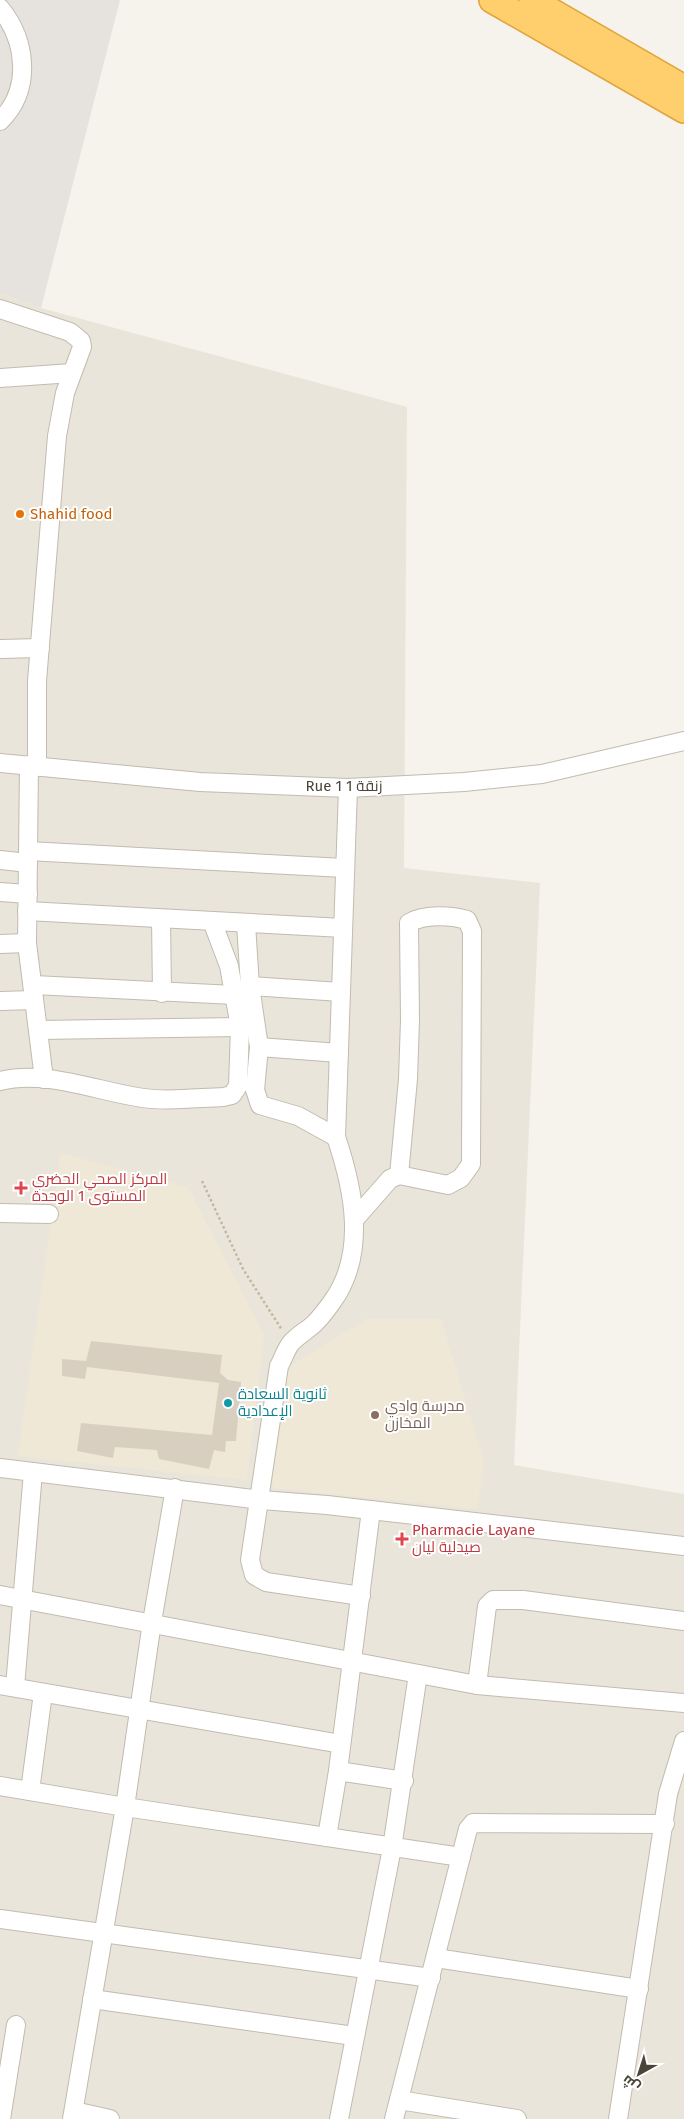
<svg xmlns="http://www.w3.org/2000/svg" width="684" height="2119" viewBox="0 0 684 2119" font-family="'Fira Sans',Cairo,sans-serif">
  <rect width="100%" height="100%" fill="#f6f3ec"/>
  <polygon fill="#eae5da" points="0,293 41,308 407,407 404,868 540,883 514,1465 684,1494 684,2119 0,2119"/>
  <polygon fill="#e6e2dd" points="0,0 120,0 41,308 0,293"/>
  <g fill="#efe8d6">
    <polygon points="61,1153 188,1187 264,1335 247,1480 18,1456"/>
    <polygon points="367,1319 441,1319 484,1462 477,1509 272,1488 286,1368"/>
  </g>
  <polygon fill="#d8cfc1" points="91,1341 222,1355 220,1373 228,1380 241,1382 236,1441 226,1441 225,1452 214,1450 209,1469 159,1459 157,1450 115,1447 113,1458 77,1451 81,1423 212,1435 219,1383 87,1367 85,1379 62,1376 62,1359 86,1361"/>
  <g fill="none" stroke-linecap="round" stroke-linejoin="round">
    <defs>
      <g id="minor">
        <path d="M0 8C27 41 32 90 0 121"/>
        <polyline points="0,309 70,332 81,341 82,347 65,393 57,436 37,681 37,767"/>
        <polyline points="0,378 72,373"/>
        <polyline points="0,649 40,648"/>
        <polyline points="0,763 200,782 348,788 464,782 542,774 684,741"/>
        <polyline points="29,765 27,943 44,1079"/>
        <path d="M348 788 336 1137C354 1190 367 1254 332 1302 327 1309 321 1317 315 1323 308 1330 298 1335 291 1343 286 1349 283 1359 279 1366L250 1560 254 1575 266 1582 361 1596"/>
        <polyline points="28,851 344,868"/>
        <polyline points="0,860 28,863"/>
        <polyline points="0,892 28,894"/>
        <polyline points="27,911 343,928"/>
        <polyline points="161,919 162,993"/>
        <polyline points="246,924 250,986 259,1047 255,1090 260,1105 298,1116 336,1137"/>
        <polyline points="0,944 27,943"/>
        <polyline points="34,985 234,995"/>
        <polyline points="250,986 341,992"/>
        <polyline points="0,1001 34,1000"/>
        <polyline points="38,1030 240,1027"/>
        <polyline points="259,1047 339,1053"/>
        <path d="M0 1081C44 1070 94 1090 137 1097 164 1102 195 1098 223 1097L232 1095 238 1086 240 1027 229 966 212 921"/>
        <polyline points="0,1213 49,1214"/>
        <path d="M354 1220 390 1179 399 1175 448 1185 461 1178 471 1164 472 931 467 920C450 915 424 914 409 923L410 1020 408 1079 399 1175"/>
        <polyline points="0,1468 261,1500 327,1505 684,1546"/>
        <polyline points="0,1595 477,1685 684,1703"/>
        <polyline points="0,1685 341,1744"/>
        <polyline points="477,1685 487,1606 493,1600 523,1600 684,1621"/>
        <polyline points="15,1687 33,1472"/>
        <polyline points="338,1771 404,1781"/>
        <polyline points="0,1786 125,1807 461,1857"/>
        <polyline points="30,1791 43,1693"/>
        <polyline points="327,1837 338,1771 371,1510"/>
        <polyline points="0,1919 431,1978"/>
        <polyline points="436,1958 639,1989"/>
        <polyline points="92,1999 354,2036"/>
        <polyline points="399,2100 517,2119"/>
        <polyline points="74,2111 110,2119"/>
        <polyline points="1,2119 16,2025"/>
        <polyline points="72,2119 125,1807 152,1622 175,1488"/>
        <polyline points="339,2119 392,1848 418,1674"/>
        <polyline points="394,2119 468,1829 473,1823 665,1824"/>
        <polyline points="618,2119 668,1794 684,1741"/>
      </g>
      <g id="highway">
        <polyline points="492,0 684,110"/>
        <polyline points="532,0 684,88"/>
      </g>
    </defs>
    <use href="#minor" stroke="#c2bbae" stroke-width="20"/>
    <use href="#highway" stroke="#e0a43c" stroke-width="28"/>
    <polyline stroke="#c4b79f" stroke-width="2.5" stroke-dasharray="2.5 2.5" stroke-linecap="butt" points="202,1181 243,1269 282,1330"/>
    <use href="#minor" stroke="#fff" stroke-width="18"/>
    <use href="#highway" stroke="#ffcf6e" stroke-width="25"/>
  </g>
  <circle fill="#e8710a" stroke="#fff" stroke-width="2" cx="20" cy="514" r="5"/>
  <g fill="#e0444e" stroke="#fff" stroke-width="2">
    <path d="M18.5 1180.5h5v5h5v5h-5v5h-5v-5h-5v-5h5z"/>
    <path d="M399.5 1531.5h5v5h5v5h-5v5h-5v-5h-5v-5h5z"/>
  </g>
  <circle fill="#0f9aa8" stroke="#fff" stroke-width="2" cx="228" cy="1403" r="5"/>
  <circle fill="#8d6e63" stroke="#fff" stroke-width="2" cx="375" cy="1415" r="5"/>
  <g text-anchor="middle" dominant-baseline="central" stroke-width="4" stroke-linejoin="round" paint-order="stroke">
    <g font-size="15" fill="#c56008" stroke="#fff" text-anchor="start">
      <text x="30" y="514">Shahid food</text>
    </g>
    <g font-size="15" fill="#4b4439" stroke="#fff">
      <text x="344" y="786">Rue 1 زنقة 1</text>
    </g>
    <g font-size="15" fill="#be3a42" stroke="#fff" text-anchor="start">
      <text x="32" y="1179">المركز الصحي الحضري<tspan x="32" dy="17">المستوى 1 الوحدة</tspan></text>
      <text x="412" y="1530">Pharmacie Layane<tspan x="412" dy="17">صيدلية ليان</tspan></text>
    </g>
    <g font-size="15" fill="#0d838f" stroke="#fff" text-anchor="start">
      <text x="238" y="1394">ثانوية السعادة<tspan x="238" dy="17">الإعدادية</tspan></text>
    </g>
    <g font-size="15" fill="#785e54" stroke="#fff" text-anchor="start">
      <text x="385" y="1406">مدرسة وادي<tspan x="385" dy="17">المخازن</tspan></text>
    </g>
  </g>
  <g transform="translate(639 2074) rotate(219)" stroke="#ffffff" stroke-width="4" paint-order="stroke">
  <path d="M0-4L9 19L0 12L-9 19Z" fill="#4b4439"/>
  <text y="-8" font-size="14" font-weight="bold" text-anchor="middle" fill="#4b4439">ش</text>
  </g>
</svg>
